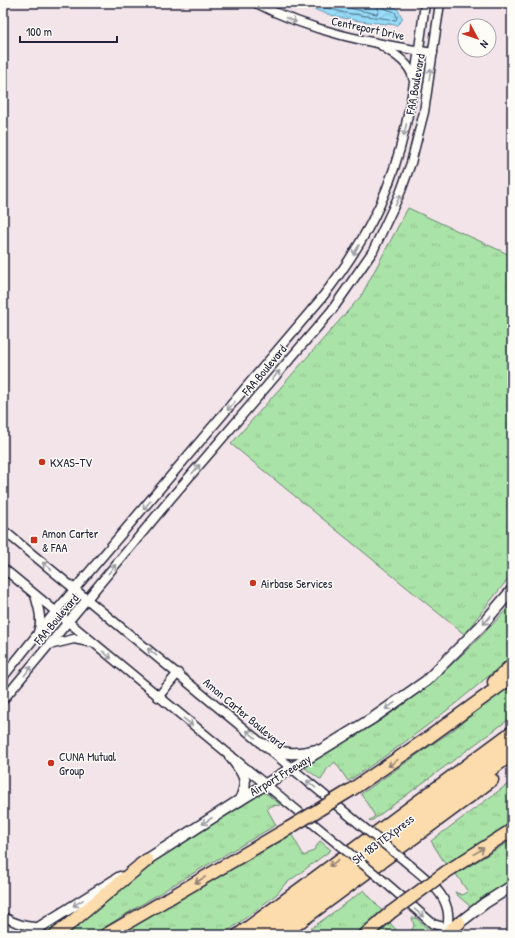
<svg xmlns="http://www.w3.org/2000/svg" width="515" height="938" viewBox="0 0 515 938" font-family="'Patrick Hand',sans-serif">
  <defs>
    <pattern id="grass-tufts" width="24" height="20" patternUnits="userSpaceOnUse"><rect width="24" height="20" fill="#aae3a7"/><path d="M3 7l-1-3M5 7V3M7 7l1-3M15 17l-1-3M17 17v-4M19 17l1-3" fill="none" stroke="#92c291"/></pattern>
    <pattern id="water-waves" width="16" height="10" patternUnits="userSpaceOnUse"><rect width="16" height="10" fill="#96dcf8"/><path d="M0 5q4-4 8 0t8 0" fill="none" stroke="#81bcd6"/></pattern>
  </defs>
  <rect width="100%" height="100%" fill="#f3e4e9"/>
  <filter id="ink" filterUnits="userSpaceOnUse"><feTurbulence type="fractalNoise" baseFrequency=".025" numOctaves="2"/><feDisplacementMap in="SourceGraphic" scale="8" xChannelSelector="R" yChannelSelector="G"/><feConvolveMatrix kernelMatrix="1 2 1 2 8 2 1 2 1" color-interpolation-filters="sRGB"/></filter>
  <g filter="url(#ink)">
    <g fill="url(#grass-tufts)" stroke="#668271">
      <polygon points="408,208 512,256 512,574 464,634 231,444 361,296"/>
      <path d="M512 603V655C461 702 406 743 348 781L335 762 327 769 321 780 305 768C328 750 355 737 380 721 429 687 473 648 512 603Z"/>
      <polygon points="512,683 512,717 370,822 369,821 375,816 361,794 453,730"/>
      <polygon points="512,781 512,822 446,865 431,841"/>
      <polygon points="264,792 281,805 270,806 267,809 276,825 173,885 92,935 60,935 141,870"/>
      <polygon points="292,835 304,856 314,850 320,841 331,850 284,885 277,894 223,935 116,935"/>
      <polygon points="512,840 512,880 472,908 456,894 455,892 462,895 468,892 456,874"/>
      <polygon points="364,890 382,911 356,935 302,935"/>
      <polygon points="69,914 70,917 47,935 34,935"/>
      <polygon points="412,918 416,918 435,935 409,935 414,926"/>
      <polygon points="390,923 401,935 376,935"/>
    </g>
    <path fill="url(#water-waves)" stroke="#6892ac" d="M301 3H378L397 8 403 19 397 25C366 22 329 19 301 3Z"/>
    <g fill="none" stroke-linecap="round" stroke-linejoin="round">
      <g stroke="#506c87" stroke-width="1">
        <polyline points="310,3 345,13 396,20 397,17 395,12 383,8 381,3"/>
        <polyline points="325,3 377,14 379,11 376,3"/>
      </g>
      <defs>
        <path id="minor" d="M3 916C15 924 26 926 40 927"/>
        <g id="tertiary">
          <path d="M256 3C311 32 371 43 433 53"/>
          <path d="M382 46C394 54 410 63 413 78"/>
          <polyline points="3,530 363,827"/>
          <polyline points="3,568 339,845"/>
          <path d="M35 595C38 607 43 619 38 632"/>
          <polyline points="49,645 74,639 89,642"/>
          <path d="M3 677 56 611 320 300C347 266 371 229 387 188 410 129 417 65 425 3"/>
          <polyline points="158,697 178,673"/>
          <polyline points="3,700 172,497 332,310 373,251 401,191 411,163 424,112 440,3"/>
          <path d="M405 861C426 879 457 898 446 931"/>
          <polyline points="380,878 433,924 444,927 455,925"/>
        </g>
        <g id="secondary">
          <path d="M263 744C281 755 296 755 316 750"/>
          <path d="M230 756C243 773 250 779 240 800"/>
          <polyline points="140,864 240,800 373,718 426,681 481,626 512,590"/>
          <polyline points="459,923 485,903 512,886"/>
          <polyline points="27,935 120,877"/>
        </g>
        <g id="motorway">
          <polyline points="494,682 512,665"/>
          <polyline points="351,790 425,740 512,677"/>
          <polyline points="446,872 512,830"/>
          <polyline points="56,935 147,860"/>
          <polyline points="106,935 289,828"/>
          <polyline points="238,935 512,732"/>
          <polyline points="254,935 512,743"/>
          <polyline points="268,935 512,754"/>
          <polyline points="282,935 492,780"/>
          <polyline points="365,935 390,913"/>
          <polyline points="445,935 459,923"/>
        </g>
      </defs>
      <use href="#minor" stroke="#22223b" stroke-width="10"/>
      <use href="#tertiary" stroke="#22223b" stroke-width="11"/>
      <use href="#secondary" stroke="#22223b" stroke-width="13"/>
      <use href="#motorway" stroke="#22223b" stroke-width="15"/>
      <use href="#minor" stroke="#fdfcf7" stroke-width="7"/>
      <use href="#tertiary" stroke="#fdfcf7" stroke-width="8"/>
      <use href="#secondary" stroke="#fdfcf7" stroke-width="10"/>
      <use href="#motorway" stroke="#fcdcac" stroke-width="12"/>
      <defs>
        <g id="tertiary-bridge">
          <polyline points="363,827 405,861"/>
          <polyline points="339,845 380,878"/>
        </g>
        <g id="motorway-bridge">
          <polyline points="289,828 351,790"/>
          <polyline points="390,913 446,872"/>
        </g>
      </defs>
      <use href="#tertiary-bridge" stroke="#22223b" stroke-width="11" stroke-linecap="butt"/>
      <use href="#motorway-bridge" stroke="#22223b" stroke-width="15" stroke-linecap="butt"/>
      <use href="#tertiary-bridge" stroke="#fdfcf7" stroke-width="8"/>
      <use href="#motorway-bridge" stroke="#fcdcac" stroke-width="12"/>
    </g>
    <defs><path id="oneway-shaft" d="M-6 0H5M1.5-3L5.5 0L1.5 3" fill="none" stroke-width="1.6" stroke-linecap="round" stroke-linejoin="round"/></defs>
    <g stroke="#9a9aa2">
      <use href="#oneway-shaft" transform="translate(291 20) rotate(23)"/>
      <use href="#oneway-shaft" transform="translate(430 74) rotate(-81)"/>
      <use href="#oneway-shaft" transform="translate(405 130) rotate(103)"/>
      <use href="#oneway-shaft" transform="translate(398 200) rotate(-66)"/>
      <use href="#oneway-shaft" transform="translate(356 250) rotate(122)"/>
      <use href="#oneway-shaft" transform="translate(276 375) rotate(-50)"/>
      <use href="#oneway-shaft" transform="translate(231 406) rotate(130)"/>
      <use href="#oneway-shaft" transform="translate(196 469) rotate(-49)"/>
      <use href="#oneway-shaft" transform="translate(147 505) rotate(130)"/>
      <use href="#oneway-shaft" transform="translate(47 566) rotate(-141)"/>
      <use href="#oneway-shaft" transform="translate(112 569) rotate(-51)"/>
      <use href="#oneway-shaft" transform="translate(487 620) rotate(131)"/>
      <use href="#oneway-shaft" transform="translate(152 652) rotate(-141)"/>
      <use href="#oneway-shaft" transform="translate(107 655) rotate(39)"/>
      <use href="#oneway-shaft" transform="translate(28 671) rotate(-51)"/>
      <use href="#oneway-shaft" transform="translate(390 706) rotate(145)"/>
      <use href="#oneway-shaft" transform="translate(188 722) rotate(40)"/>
      <use href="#oneway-shaft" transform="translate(251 734) rotate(-140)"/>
      <use href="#oneway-shaft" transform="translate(311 784) rotate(-140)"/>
      <use href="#oneway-shaft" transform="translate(207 821) rotate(147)"/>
      <use href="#oneway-shaft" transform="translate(78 903) rotate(148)"/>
      <use href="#oneway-shaft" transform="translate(419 913) rotate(41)"/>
    </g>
    <g stroke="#8f7f74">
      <use href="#oneway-shaft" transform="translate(393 763) rotate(145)"/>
      <use href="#oneway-shaft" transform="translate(479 851) rotate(-32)"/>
      <use href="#oneway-shaft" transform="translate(334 863) rotate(144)"/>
      <use href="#oneway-shaft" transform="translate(200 880) rotate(150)"/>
    </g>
  </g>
  <g fill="#c8321e" stroke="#fdfcf7" stroke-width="1.5">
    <circle cx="42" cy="462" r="4"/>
    <rect x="30" y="536" width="8" height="8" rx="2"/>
    <circle cx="253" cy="583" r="4"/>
    <circle cx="51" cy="763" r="4"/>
  </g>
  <g text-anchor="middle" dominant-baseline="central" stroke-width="3" stroke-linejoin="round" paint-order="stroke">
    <g font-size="12" fill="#22223b" stroke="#fdfcf7">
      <text transform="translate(368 28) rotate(12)">Centreport Drive</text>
      <text transform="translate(415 84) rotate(-80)">FAA Boulevard</text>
      <text transform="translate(264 370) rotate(-50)">FAA Boulevard</text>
      <text transform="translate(56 619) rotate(-50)">FAA Boulevard</text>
      <text transform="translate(244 713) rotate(40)">Amon Carter Boulevard</text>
      <text transform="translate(280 775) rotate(-31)">Airport Freeway</text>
      <text transform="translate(383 839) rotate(-37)">SH 183 TEXpress</text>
    </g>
    <g font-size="12" fill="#22223b" stroke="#fdfcf7" text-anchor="start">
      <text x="50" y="462">KXAS-TV</text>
      <text x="42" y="533">Amon Carter<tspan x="42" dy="14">&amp; FAA</tspan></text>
      <text x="261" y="583">Airbase Services</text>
      <text x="59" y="756">CUNA Mutual<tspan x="59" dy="14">Group</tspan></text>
    </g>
  </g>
  <rect width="515" height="938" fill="none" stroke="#fdfcf7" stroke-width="16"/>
  <rect x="8" y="8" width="499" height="922" fill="none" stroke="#22223b" stroke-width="1.5" filter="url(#ink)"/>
  <g transform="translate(477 38) rotate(130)"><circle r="19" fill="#fdfcf7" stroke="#a5a5ac"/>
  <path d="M0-3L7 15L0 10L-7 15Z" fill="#c8321e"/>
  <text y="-6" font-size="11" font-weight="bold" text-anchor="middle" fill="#22223b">N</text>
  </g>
  <path d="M20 36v6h97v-6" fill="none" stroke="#22223b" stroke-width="2"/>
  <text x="26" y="36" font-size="12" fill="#22223b" stroke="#fdfcf7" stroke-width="3" paint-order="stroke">100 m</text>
</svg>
